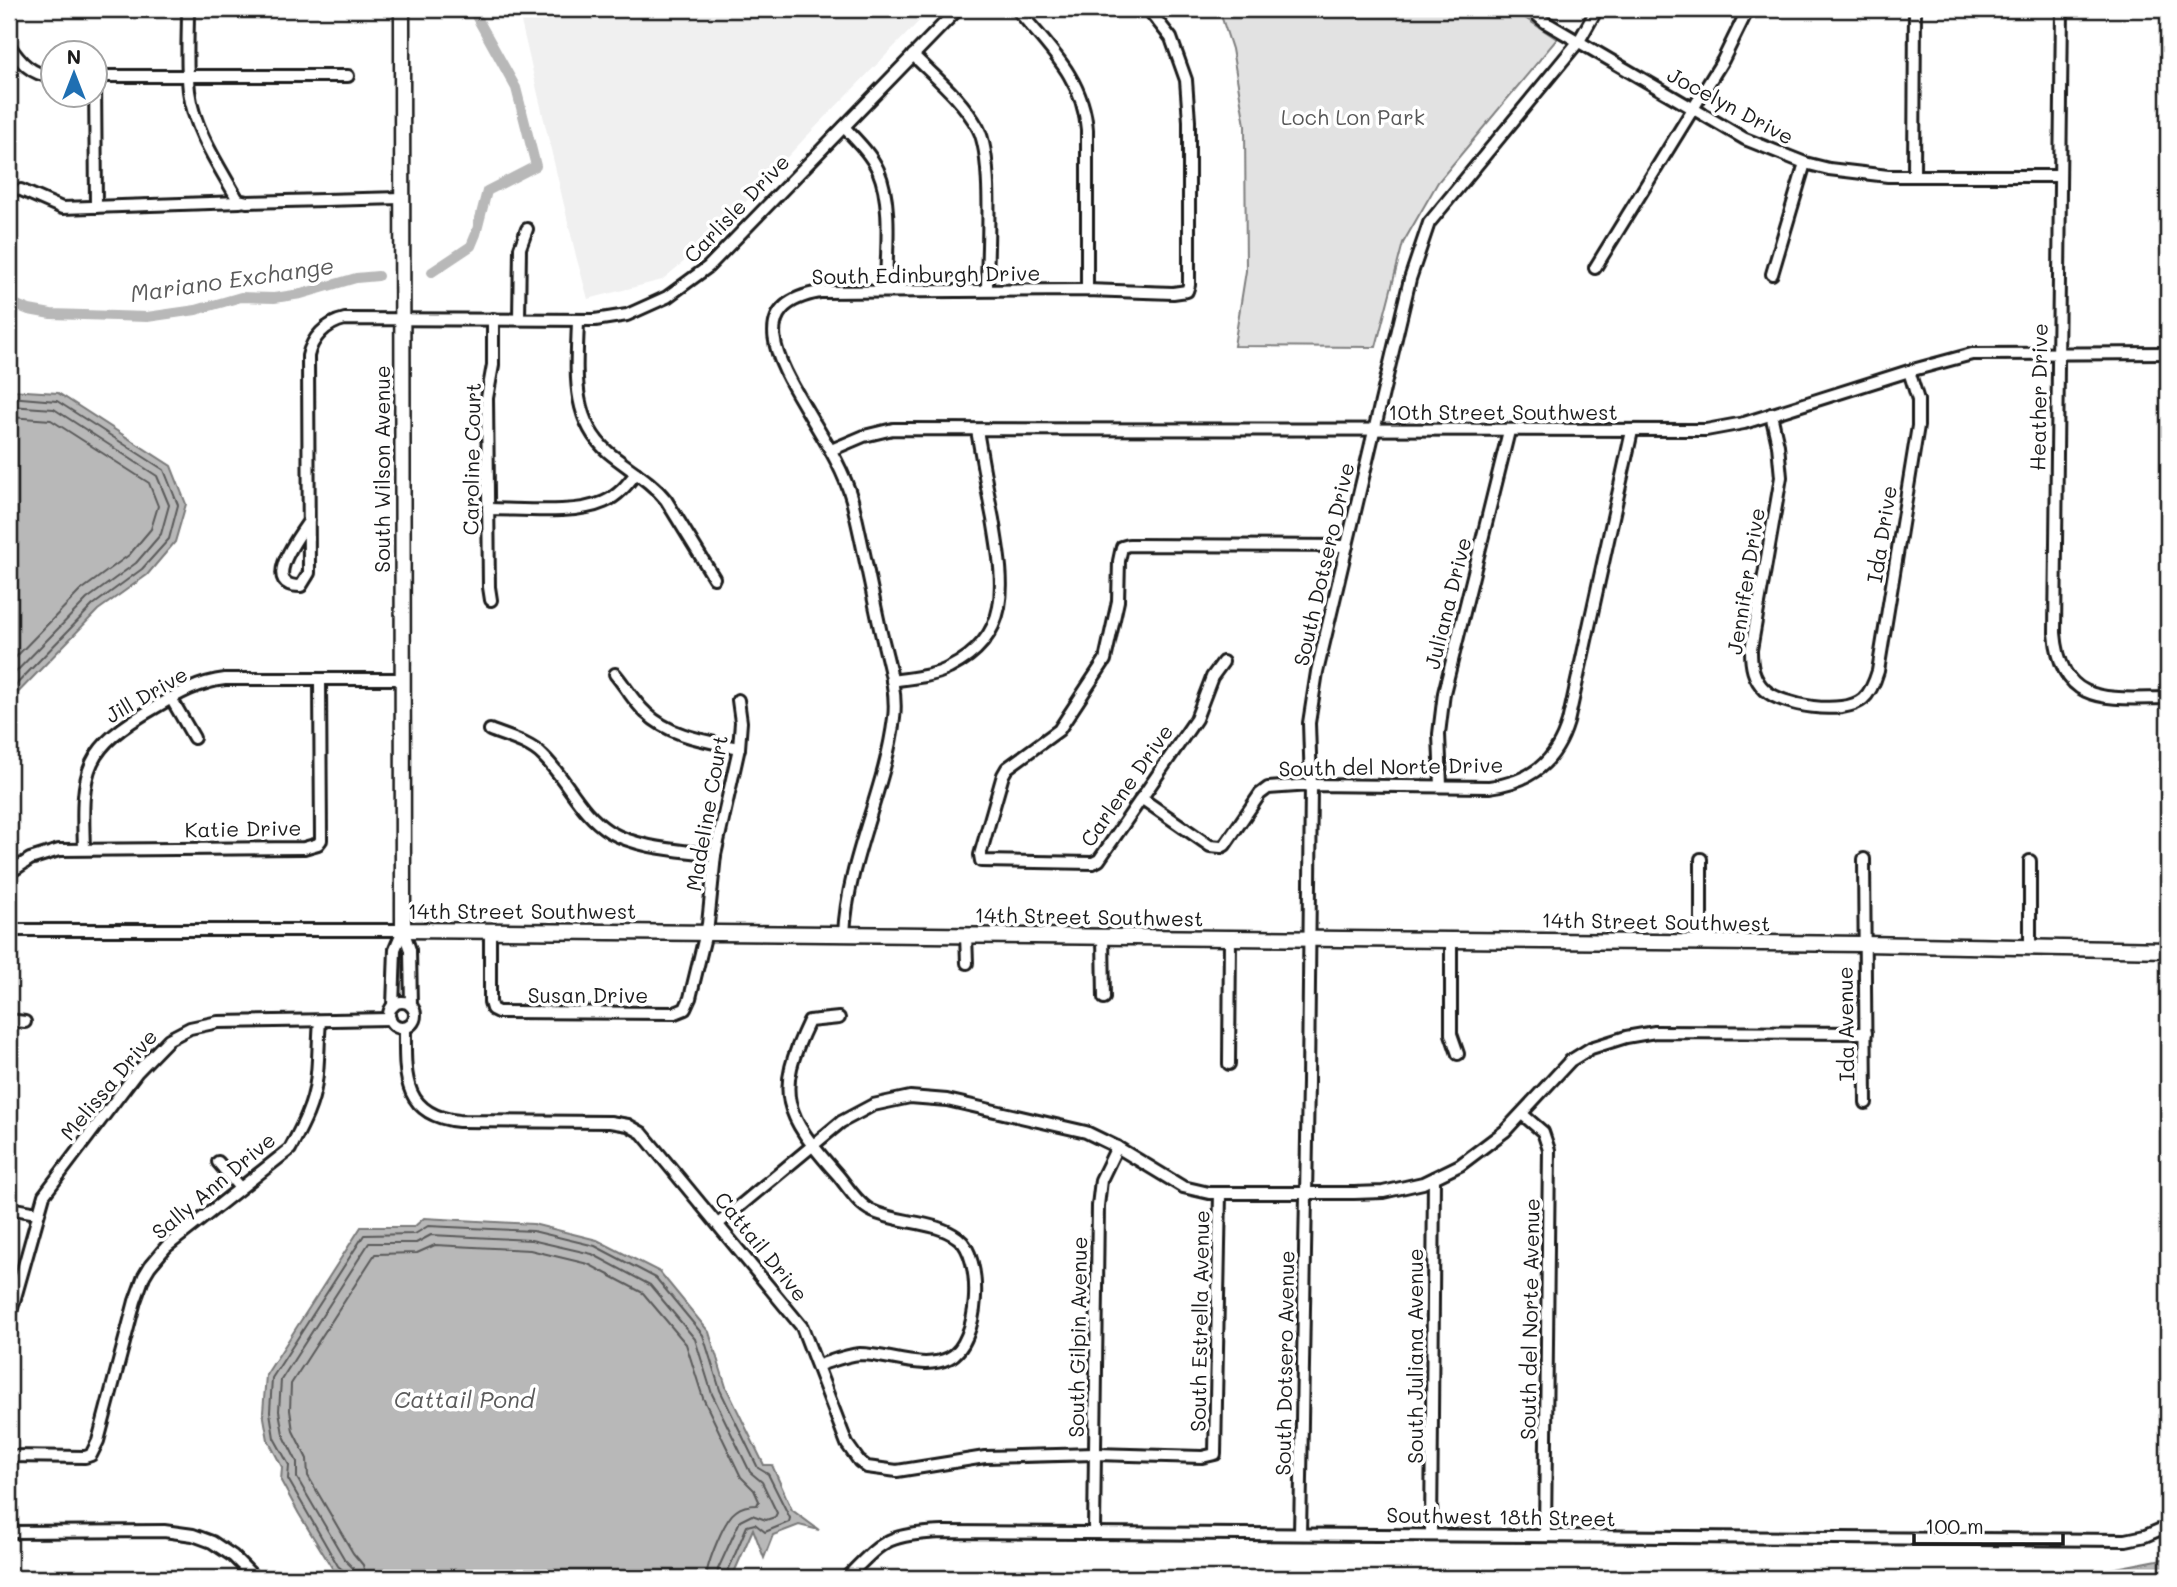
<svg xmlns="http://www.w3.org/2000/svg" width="2177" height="1587" viewBox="0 0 2177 1587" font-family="Mali,sans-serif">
  <rect width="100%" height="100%" fill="#fff"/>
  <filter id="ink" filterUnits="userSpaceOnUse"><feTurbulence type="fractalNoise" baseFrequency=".0143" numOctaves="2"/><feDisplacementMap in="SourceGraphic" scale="14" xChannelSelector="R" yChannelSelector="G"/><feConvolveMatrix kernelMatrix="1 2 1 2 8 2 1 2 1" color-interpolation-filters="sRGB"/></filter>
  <g filter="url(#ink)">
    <polygon fill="#f0f0f0" points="518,9 931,9 805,138 712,238 662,280 588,299 576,256"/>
    <polygon fill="#e2e2e2" stroke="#7f7f7f" stroke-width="2" points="1219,9 1515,9 1522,16 1557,39 1438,182 1403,243 1376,347 1234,346 1246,271 1245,125 1232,49"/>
    <g fill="#b8b8b8" stroke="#7a7a7a" stroke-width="2">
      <polygon points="9,390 58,393 171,466 186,504 175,542 147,575 98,610 9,702"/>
      <polygon points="424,1218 533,1224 597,1240 660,1272 709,1332 726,1387 764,1465 772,1465 792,1510 819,1530 799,1525 773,1535 764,1558 753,1529 733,1575 715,1578 343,1578 334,1571 299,1514 281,1481 282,1467 268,1440 263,1412 266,1375 361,1227 414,1227"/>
      <polygon points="2168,1558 2168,1578 2064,1578"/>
    </g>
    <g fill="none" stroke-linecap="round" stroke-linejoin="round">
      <g stroke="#5a5a5a" stroke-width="2">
        <polyline points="9,397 57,401 164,470 178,505 169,539 142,569 93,605 9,692"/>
        <polyline points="9,406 54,409 157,476 169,505 161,534 136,563 87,599 9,679"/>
        <polyline points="9,417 51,420 149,483 158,506 151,529 129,555 80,591 9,664"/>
        <polyline points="346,1578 345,1572 338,1566 288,1479 289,1465 274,1438 270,1412 272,1378 364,1235 415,1234 428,1226 533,1231 595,1246 656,1278 703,1335 720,1390 758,1468 768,1474 790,1518 789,1522 765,1532 755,1524 747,1526 725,1578"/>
        <polyline points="355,1578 353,1568 345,1560 297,1478 297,1462 283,1434 279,1411 281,1380 369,1243 416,1243 431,1235 531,1240 592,1254 650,1285 695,1339 712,1394 750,1472 762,1482 777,1513 775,1517 766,1520 752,1515 740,1521 718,1569 717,1578"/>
        <path d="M366 1578 363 1565 353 1553 308 1476 307 1459 293 1431 290 1410 291 1384 375 1254 417 1253 435 1245 530 1250 588 1264 643 1293 686 1344 703 1398 741 1477 754 1490 759 1501 757 1505C749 1505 742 1506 736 1511 724 1519 707 1564 706 1578"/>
      </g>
      <g stroke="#b8b8b8" stroke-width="10">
        <polyline points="432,272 471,246 476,234 487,191 536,166 516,88 475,14 476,9"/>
        <polyline points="9,302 29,310 51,314 147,317 196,310 241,297 274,298 301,294 356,278 378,276"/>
      </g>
      <defs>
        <g id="minor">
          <path d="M188 9C188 36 186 64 189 91 194 130 219 166 238 200L247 202 401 198"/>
          <path d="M1017 9C1048 47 1084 79 1087 130V290"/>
          <polyline points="1530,9 1545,22 1745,139 1805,163 1829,169 1888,176 2060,176"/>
          <path d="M2062 9 2055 633C2061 708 2110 698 2168 698"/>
          <path d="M9 45C20 62 31 74 52 77"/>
          <path d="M913 55C936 78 962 99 978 128 994 158 987 253 987 290"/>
          <polyline points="94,76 348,76"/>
          <polyline points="95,76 96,207"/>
          <path d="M844 127C856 140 870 153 878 170 893 205 886 252 886 290"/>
          <polyline points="1914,175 1915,9"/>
          <polyline points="21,190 62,208 240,202"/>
          <polyline points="1595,268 1723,60 1748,9"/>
          <polyline points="1772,274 1805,163"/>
          <polyline points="519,319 520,248 527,229"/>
          <path d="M578 320C577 366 569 418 608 452 627 468 650 480 666 500L714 578"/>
          <path d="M1771 414 1778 445 1781 477 1751 650C1751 665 1753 679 1765 690 1782 706 1843 716 1863 699 1871 692 1875 681 1878 671L1918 426V400L1909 371"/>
          <polyline points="831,450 864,436 893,429 1706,430 1744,423 1909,371 1972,354 2168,353"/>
          <path d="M488 509C521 509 575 515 604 502 618 496 627 485 636 473"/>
          <path d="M309 521C299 536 259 587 301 586L309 573 308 356C312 338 326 323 345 319L595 320 627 315 667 297 708 267 958 9"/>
          <polyline points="491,600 489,587 487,398 493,365 493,319"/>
          <polyline points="1223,662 1212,677 1196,719 1099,860 1093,863 981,861 980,855 1003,775 1007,768 1059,730 1105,660 1118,601 1119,561 1122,547 1129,545 1347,546"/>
          <path d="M615 674C626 687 634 702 646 713 671 737 707 741 739 748"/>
          <path d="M892 681C910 678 932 677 949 668 1015 635 1003 580 993 519 987 489 982 459 977 430"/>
          <polyline points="171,698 194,738"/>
          <path d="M490 730C507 737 529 742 543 756 567 779 580 814 610 832 640 849 681 850 715 855"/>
          <polyline points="1441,786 1439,734 1444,693 1509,431"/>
          <path d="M1141 798 1210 846 1221 847 1225 845 1260 794 1268 788 1311 785 1489 787C1531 782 1556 762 1568 722L1632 431"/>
          <path d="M84 848C81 768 84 748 156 707 178 694 199 682 225 679H403"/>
          <polyline points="1701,859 1701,942"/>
          <polyline points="1864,859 1866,1103"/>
          <polyline points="2030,861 2030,947"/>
          <polyline points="9,873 30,859 59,850 304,848 318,844 321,840 320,679"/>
          <polyline points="9,930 403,930"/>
          <polyline points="403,930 410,950 411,1006"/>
          <polyline points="490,930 490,1002 492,1009 498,1012 675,1013 685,1009 690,998 708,924 715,855 739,748 741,722 738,700"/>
          <path d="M844 935C847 860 885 792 894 718 898 688 885 653 879 624 870 583 862 541 852 500 844 471 827 444 812 419 787 375 737 306 820 292L1087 290 1173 293 1187 291 1189 285V121L1186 80 1171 38 1148 9"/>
          <polyline points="966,935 967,963"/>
          <polyline points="1103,936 1104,998"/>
          <polyline points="1451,940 1451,1034 1458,1054"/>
          <circle cx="402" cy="1015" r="13"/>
          <polyline points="393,1006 395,949 403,930"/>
          <polyline points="9,1020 25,1022"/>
          <path d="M405 1028C405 1073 401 1115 459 1121L610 1122 628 1125 642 1133 802 1327 847 1444 859 1461 867 1467 897 1471 985 1457 1095 1454 1202 1457 1215 1454 1220 1193"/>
          <polyline points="1229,1064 1230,938"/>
          <polyline points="1522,1114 1543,1132 1549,1150 1545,1536"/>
          <polyline points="218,1162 240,1188"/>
          <polyline points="9,1208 37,1213"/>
          <polyline points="718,1224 841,1122 873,1105 910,1097 947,1100 1086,1132 1117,1147 1183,1187 1209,1193 1354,1193 1383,1192 1423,1183 1460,1165 1505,1131 1570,1061 1591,1048 1626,1037 1655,1032 1866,1033"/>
          <polyline points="9,1319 44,1195 137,1072 169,1039 190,1028 218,1022 390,1019"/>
          <path d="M819 1365C832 1361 846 1355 860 1354 889 1354 922 1371 949 1358 980 1343 984 1257 958 1238 934 1220 899 1224 872 1211 858 1205 846 1184 836 1173 784 1114 774 1094 809 1021L839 1018"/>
          <path d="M9 1456 85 1457 91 1455 98 1441 135 1301 144 1276 150 1266 166 1247 290 1149C301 1128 313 1107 316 1082 319 1062 318 1042 320 1021"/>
          <polyline points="9,1532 164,1531 193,1535 212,1542 233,1556 255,1578"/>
          <polyline points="1094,1532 1098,1206 1101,1180 1117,1147"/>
          <polyline points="1300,1534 1308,1082 1311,785 1309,723 1317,672 1410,279 1429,223 1579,41 1597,9"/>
          <polyline points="1431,1534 1434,1178"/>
          <path d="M846 1578C885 1539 886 1535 943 1532L2126 1540 2145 1536 2168 1526"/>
        </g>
        <polyline id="major" points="402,9 403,930 1864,944 2168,950"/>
      </defs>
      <use href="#minor" stroke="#1c1c1c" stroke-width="16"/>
      <use href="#major" stroke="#1c1c1c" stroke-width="19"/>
      <use href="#minor" stroke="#fff" stroke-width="10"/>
      <use href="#major" stroke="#fff" stroke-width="14"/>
    </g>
  </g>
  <g text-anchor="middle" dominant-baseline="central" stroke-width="7" stroke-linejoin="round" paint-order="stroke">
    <g font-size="21" fill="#1c1c1c" stroke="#fff">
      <text transform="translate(1731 105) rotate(28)">Jocelyn Drive</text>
      <text transform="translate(736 208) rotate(-46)">Carlisle Drive</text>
      <text transform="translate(926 274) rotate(-1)">South Edinburgh Drive</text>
      <text transform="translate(2038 397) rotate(-89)">Heather Drive</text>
      <text x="1503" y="411">10th Street Southwest</text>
      <text transform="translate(471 459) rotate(-89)">Caroline Court</text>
      <text transform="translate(381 469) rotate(-90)">South Wilson Avenue</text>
      <text transform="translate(1881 534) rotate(-81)">Ida Drive</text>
      <text transform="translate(1323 564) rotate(-77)">South Dotsero Drive</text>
      <text transform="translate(1745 581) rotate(-81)">Jennifer Drive</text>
      <text transform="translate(1447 603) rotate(-76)">Juliana Drive</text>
      <text transform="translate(146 694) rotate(-30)">Jill Drive</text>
      <text transform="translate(1391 766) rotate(-1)">South del Norte Drive</text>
      <text transform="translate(1126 785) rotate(-55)">Carlene Drive</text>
      <text transform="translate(706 813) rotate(-80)">Madeline Court</text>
      <text transform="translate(243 828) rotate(-1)">Katie Drive</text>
      <text x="522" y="910">14th Street Southwest</text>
      <text transform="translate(1089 916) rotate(1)">14th Street Southwest</text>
      <text transform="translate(1656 921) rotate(1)">14th Street Southwest</text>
      <text x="588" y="994">Susan Drive</text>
      <text transform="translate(1845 1024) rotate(-91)">Ida Avenue</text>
      <text transform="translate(108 1084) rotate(-50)">Melissa Drive</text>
      <text transform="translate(213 1185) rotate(-40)">Sally Ann Drive</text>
      <text transform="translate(762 1246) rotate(51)">Cattail Drive</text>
      <text transform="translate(1529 1319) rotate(-89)">South del Norte Avenue</text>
      <text transform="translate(1199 1321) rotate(-89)">South Estrella Avenue</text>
      <text transform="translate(1077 1337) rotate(-89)">South Gilpin Avenue</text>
      <text transform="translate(1414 1356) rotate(-90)">South Juliana Avenue</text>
      <text transform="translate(1284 1363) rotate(-89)">South Dotsero Avenue</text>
      <text transform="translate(1501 1516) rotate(1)">Southwest 18th Street</text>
    </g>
    <g font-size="21" fill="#575757" stroke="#fff">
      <text x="1353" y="116">Loch Lon Park</text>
    </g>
    <g font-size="23" font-style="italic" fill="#5a5a5a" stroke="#fff">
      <text transform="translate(232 279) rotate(-8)">Mariano Exchange</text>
      <text x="464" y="1399">Cattail Pond</text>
    </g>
  </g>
  <rect width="2177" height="1587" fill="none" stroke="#fff" stroke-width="35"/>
  <rect x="18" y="18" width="2142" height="1552" fill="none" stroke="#1c1c1c" stroke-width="2.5" filter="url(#ink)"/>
  <g transform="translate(74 74)"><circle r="33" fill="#ffffff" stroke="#a4a4a4" stroke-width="2"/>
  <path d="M0-5L12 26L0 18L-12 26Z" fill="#1f6fb2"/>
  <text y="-10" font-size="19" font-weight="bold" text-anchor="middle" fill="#1c1c1c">N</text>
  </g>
  <path d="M1914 1534v10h149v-10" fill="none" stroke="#1c1c1c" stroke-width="3.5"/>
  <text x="1925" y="1534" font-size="21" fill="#1c1c1c" stroke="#ffffff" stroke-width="5" paint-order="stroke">100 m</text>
</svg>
